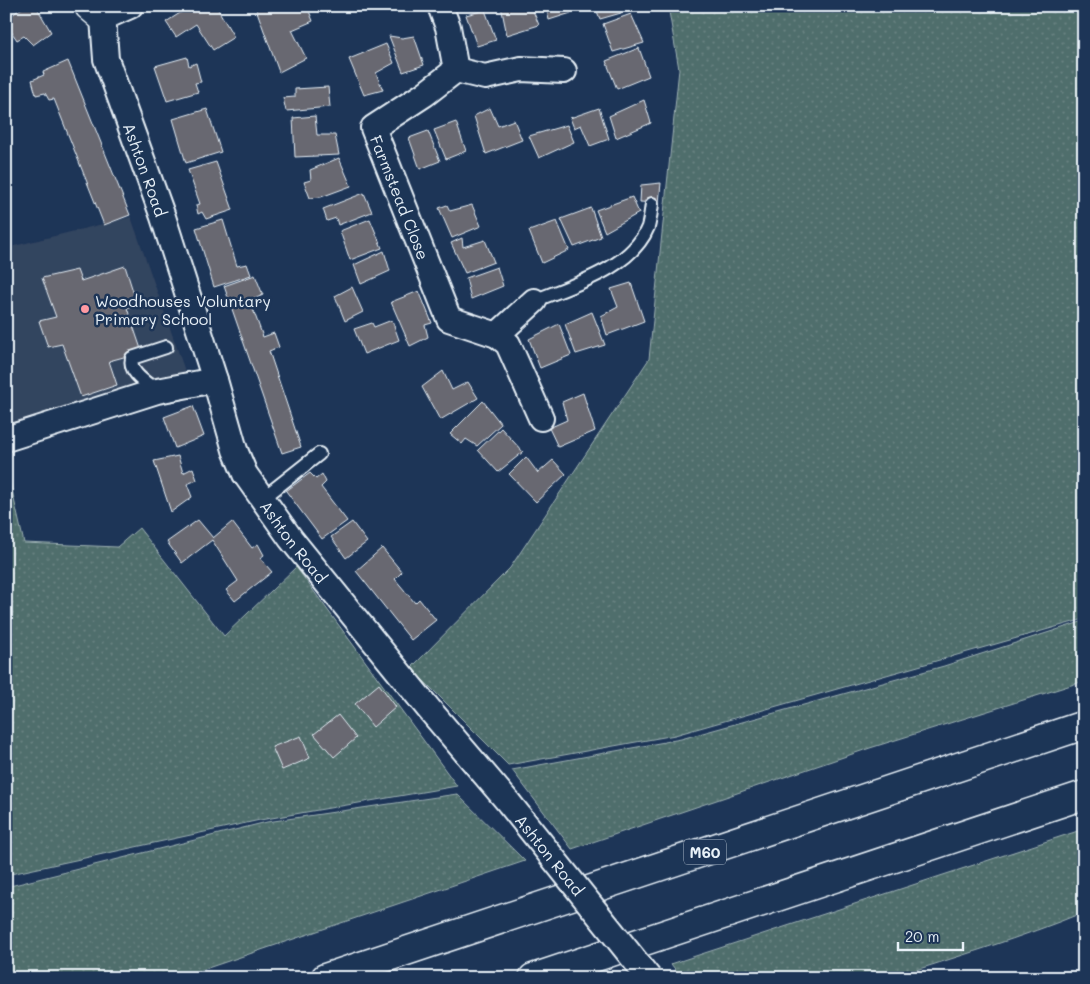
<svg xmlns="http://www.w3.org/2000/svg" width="1090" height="984" viewBox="0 0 1090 984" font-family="Mali,sans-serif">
  <defs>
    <pattern id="green-dots" width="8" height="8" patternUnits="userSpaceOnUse" patternTransform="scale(1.25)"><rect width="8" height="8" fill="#506e6c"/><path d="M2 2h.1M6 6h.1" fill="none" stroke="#698382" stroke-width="1.8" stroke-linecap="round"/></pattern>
  </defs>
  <rect width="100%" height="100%" fill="#1d3557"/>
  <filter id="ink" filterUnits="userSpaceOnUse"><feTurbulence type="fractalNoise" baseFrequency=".02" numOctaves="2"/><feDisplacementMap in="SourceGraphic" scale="10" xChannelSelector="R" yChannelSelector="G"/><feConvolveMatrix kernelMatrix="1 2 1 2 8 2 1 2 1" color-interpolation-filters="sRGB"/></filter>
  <g filter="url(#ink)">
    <polygon fill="#33445f" points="131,217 185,371 6,431 6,248"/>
    <g fill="url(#green-dots)" stroke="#9cb0b2">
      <polygon points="668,6 1084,6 1084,619 675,735 508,765 411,668 510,568 649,359 679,69"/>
      <polygon points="6,464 24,543 117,547 139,528 224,636 296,567 457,786 260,820 6,875"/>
      <polygon points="1084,621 1084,681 870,748 572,849 512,770 681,739 944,666"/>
      <polygon points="457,794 525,861 178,978 6,978 6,887 267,822"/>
      <path d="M1084 829V912C1021 938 956 957 891 978H682L671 964Z"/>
    </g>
    <g fill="#676771" stroke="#e8f1f8">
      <polygon points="25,6 36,6 51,32 33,45 24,36 17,40 6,24 6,19"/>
      <polygon points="191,6 216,6 234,37 213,50 196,24 176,37 166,22"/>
      <polygon points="255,6 307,6 313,21 292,30 306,58 279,72"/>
      <polygon points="501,6 531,6 539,25 507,35"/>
      <polygon points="546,6 569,6 571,13 549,20"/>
      <polygon points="595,6 618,6 621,13 600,19"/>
      <polygon points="485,10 496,40 477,46 466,15"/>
      <polygon points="631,14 644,43 613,52 603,24"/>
      <polygon points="389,36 402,38 414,36 424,65 403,72"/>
      <polygon points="386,44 394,63 376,73 383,90 364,95 349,59"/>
      <polygon points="639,48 649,76 617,89 606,61"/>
      <polygon points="187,57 189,66 196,63 201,82 195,83 198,92 167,101 155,66"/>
      <polygon points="68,61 130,215 104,225 54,99 49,100 45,93 36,95 32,80 44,75 43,72"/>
      <polygon points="328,87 330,107 286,111 283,98 295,97 295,89"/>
      <polygon points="644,100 651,123 616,138 609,116"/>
      <polygon points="490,108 498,126 514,120 522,140 486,154 474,116"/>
      <polygon points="599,108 609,139 590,146 581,125 574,128 570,118"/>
      <polygon points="207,109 221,152 186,163 173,119"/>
      <polygon points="315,116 317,135 335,135 339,155 295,157 293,118"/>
      <polygon points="456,122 466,151 446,159 434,130"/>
      <polygon points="567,125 574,142 539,158 529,136"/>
      <polygon points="428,131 440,161 420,169 409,138"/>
      <polygon points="339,158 351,186 321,197 310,198 304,182 311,180 310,170"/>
      <polygon points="216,162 233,210 206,219 202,212 198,214 196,205 200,204 188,170"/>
      <polygon points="661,183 659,203 640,202 641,185"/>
      <polygon points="364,193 372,212 338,225 336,218 327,221 323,209"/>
      <polygon points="632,197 639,213 605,232 596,210"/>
      <polygon points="447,205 450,211 472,205 481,226 452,238 439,208"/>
      <polygon points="591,208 601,237 574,247 561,219"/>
      <polygon points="370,219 382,248 350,260 340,231"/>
      <polygon points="223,220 237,266 247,264 251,275 214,287 196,228"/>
      <polygon points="557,221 569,250 542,263 529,231"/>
      <polygon points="462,238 463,247 485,240 494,262 465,273 451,243"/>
      <polygon points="384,251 390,271 361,284 354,265"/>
      <polygon points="125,266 137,304 127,308 142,352 109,361 117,385 81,397 62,344 48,347 39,321 56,317 42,278 77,270 81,281"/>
      <polygon points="497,267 503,286 471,299 466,278"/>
      <polygon points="255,275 263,295 250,301 263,337 274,333 279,347 269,351 301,447 282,453 224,286"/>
      <polygon points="631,283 644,321 607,335 601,316 618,307 611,289"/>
      <polygon points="352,287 363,312 345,321 335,296"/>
      <polygon points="419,291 432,323 425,325 428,337 410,346 391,302"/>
      <polygon points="592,312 605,345 576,354 565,324"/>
      <polygon points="392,320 399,340 364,354 354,329 372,323 374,327"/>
      <polygon points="559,324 571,355 540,368 529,339"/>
      <polygon points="443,371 452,390 468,382 478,398 440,420 422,387"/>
      <polygon points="583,393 595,431 558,447 549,428 567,420 562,402"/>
      <polygon points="483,401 501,424 477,446 466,439 462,444 450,434"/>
      <polygon points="193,406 204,436 175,448 164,417"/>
      <polygon points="501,428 523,452 498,472 478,450"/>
      <polygon points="178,456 183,473 193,468 197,480 187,484 192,497 171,512 154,461"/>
      <polygon points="526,457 538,473 553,460 566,474 536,502 509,474"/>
      <polygon points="310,473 316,479 322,474 326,482 321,487 347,521 322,539 286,491"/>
      <polygon points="198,520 213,538 232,522 252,548 258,544 264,555 260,558 272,572 235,601 226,590 238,581 212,540 182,563 167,542"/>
      <polygon points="352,522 367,542 346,558 331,537"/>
      <polygon points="382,548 402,572 395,579 415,603 419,599 436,620 411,640 356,571"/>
      <polygon points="379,684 396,707 373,727 355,704"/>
      <polygon points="338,715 356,738 334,757 314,734"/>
      <polygon points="301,736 310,758 282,770 272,747"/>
    </g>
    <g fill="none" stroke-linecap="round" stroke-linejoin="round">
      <defs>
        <g id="service">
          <path d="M534 301C572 285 631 269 648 227 650 220 651 211 652 204"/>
          <path d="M157 391C147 383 128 373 132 358L166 347"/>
          <polyline points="262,499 319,454"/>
        </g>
        <g id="minor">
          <path id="s1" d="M130 6 103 18 106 59 163 217 215 380 235 450 245 474 291 539 428 708 509 803"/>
          <path id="s2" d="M440 6 448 27 456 70 425 94 373 128 449 319 497 335 534 301"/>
          <polyline points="456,70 485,77 521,69 564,71"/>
          <polyline points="497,335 508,344 541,418"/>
          <polyline points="6,439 157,391 215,380"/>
        </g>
        <polyline id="tertiary" points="89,6 103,18"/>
        <g id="motorway">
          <polyline points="325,978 1084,725"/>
          <polyline points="533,978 1084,795"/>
        </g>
      </defs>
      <use href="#service" stroke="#e8f1f8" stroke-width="16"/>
      <use href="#minor" stroke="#e8f1f8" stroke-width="28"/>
      <use href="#tertiary" stroke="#e8f1f8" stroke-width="31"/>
      <use href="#motorway" stroke="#e8f1f8" stroke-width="31"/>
      <use href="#service" stroke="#1d3557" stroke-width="12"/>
      <use href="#minor" stroke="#1d3557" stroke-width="24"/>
      <use href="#tertiary" stroke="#1d3557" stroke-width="28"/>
      <use href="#motorway" stroke="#1d3557" stroke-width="28"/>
      <defs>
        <g id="minor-bridge">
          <path id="s3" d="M509 803 649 978"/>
        </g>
      </defs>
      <use href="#minor-bridge" stroke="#e8f1f8" stroke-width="28" stroke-linecap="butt"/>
      <use href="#minor-bridge" stroke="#1d3557" stroke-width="24"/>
    </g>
  </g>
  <circle fill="#ff9aa2" stroke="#1d3557" stroke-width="2" cx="85" cy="309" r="5"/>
  <g text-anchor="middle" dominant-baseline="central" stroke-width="5" stroke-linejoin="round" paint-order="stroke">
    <rect fill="#1d3557" stroke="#abb9c8" stroke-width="1" x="684" y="839.5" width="42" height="25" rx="4"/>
    <g font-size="15" font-weight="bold" fill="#e8f1f8">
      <text x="705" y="852">M60</text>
    </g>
    <g font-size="16" fill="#e8f1f8" stroke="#1d3557">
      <text stroke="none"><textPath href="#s1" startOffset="188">Ashton Road</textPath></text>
      <text stroke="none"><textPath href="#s2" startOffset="242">Farmstead Close</textPath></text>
      <text stroke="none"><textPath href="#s1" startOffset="592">Ashton Road</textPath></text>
      <text stroke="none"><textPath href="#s3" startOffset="66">Ashton Road</textPath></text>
    </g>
    <g font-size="16" fill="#e8f1f8" stroke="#1d3557" text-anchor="start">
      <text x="95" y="300">Woodhouses Voluntary<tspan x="95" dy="18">Primary School</tspan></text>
    </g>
  </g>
  <rect width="1090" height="984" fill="none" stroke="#1d3557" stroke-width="25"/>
  <rect x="12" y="12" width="1065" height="959" fill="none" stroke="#e8f1f8" stroke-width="2" filter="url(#ink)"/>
  <path d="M898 942v8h65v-8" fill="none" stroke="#e8f1f8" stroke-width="2.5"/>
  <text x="905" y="942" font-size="15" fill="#e8f1f8" stroke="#1d3557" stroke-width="4" paint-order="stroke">20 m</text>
</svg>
